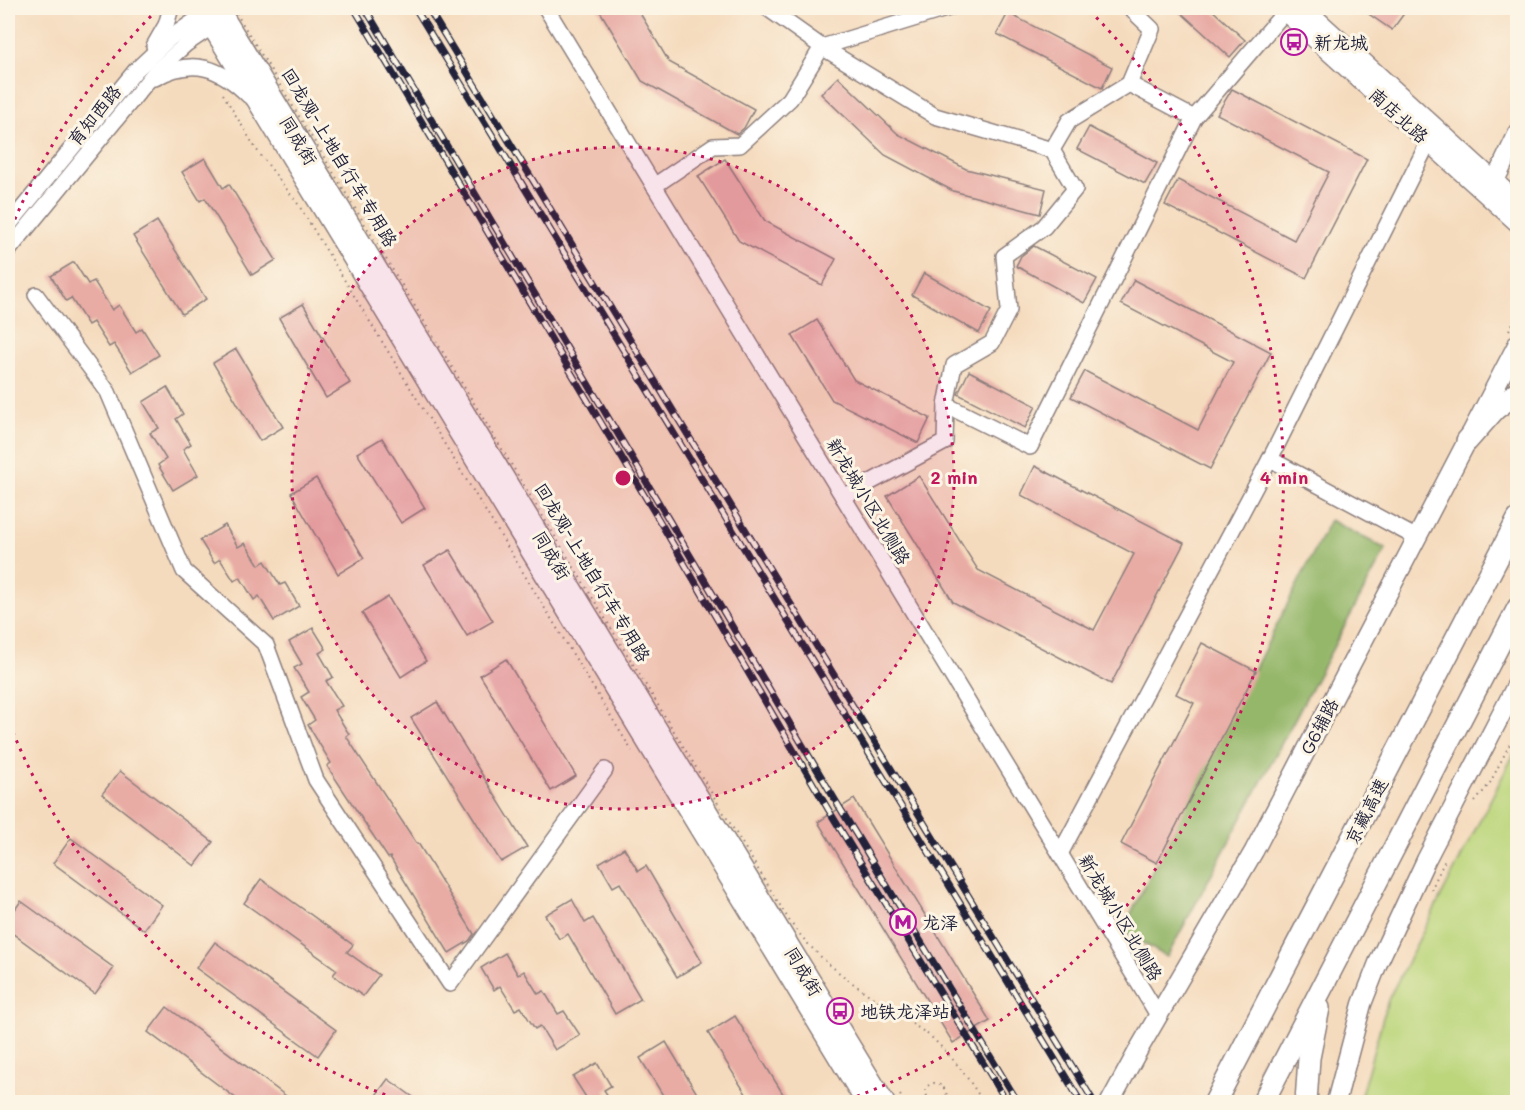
<svg xmlns="http://www.w3.org/2000/svg" width="1525" height="1110" viewBox="0 0 1525 1110" font-family="Mali,'LXGW WenKai TC',sans-serif">
  <rect width="100%" height="100%" fill="#fcf5e5"/>
  <filter id="ink" filterUnits="userSpaceOnUse"><feTurbulence type="fractalNoise" baseFrequency=".0167" numOctaves="2"/><feDisplacementMap in="SourceGraphic" scale="12" xChannelSelector="R" yChannelSelector="G"/><feConvolveMatrix kernelMatrix="1 2 1 2 8 2 1 2 1" color-interpolation-filters="sRGB"/></filter>
  <filter id="wash" filterUnits="userSpaceOnUse"><feTurbulence type="fractalNoise" baseFrequency=".008" numOctaves="4" result="noise"/><feDisplacementMap in="SourceGraphic" scale="24" xChannelSelector="R" yChannelSelector="G"/><feGaussianBlur stdDeviation="1.35" result="paint"/><feColorMatrix in="noise" values="0 0 0 0 0 0 0 0 0 0 0 0 0 0 0 0 0 1.4 0 .05"/><feComposite in="paint" operator="in"/></filter>
  <g filter="url(#wash)">
    <rect width="100%" height="100%" fill="#f5dbbe"/>
    <polygon fill="#bcd67b" stroke="#6f7c5b" stroke-width="1.5" points="1517,748 1517,1102 1359,1102 1388,1000"/>
    <polygon fill="#95b76b" stroke="#5c6c53" stroke-width="1.5" points="1330,520 1386,549 1167,957 1122,931"/>
    <g id="blocks">
      <g fill="#e8aca5">
        <polygon points="598,8 637,8 669,62 754,109 744,128 737,134 642,81"/>
        <polygon points="1176,8 1210,8 1245,40 1230,57"/>
        <polygon points="1360,8 1408,8 1392,30"/>
        <polygon points="1008,13 1112,67 1102,88 997,34"/>
        <polygon points="838,77 898,134 966,169 1046,189 1040,214 953,191 885,155 821,94"/>
        <polygon points="1232,89 1367,159 1306,278 1165,205 1178,180 1294,240 1329,172 1217,114"/>
        <polygon points="1089,127 1157,163 1145,184 1077,149"/>
        <polygon points="205,158 223,188 229,184 276,260 252,275 205,198 200,201 182,172"/>
        <polygon points="725,159 765,221 836,259 822,285 739,241 698,176"/>
        <polygon points="157,221 206,299 182,314 133,236"/>
        <polygon points="1034,246 1097,279 1084,303 1016,266 1021,256"/>
        <polygon points="74,262 88,284 94,281 112,310 119,305 136,332 142,328 159,355 132,372 114,344 109,347 93,322 88,325 71,298 66,301 51,276"/>
        <polygon points="924,273 991,311 979,333 912,295"/>
        <polygon points="1134,280 1271,352 1210,469 1071,397 1085,371 1198,430 1233,362 1121,304"/>
        <polygon points="303,304 350,383 326,398 279,318"/>
        <polygon points="817,320 854,380 930,418 918,443 832,400 792,335"/>
        <polygon points="236,349 283,427 260,441 213,363"/>
        <polygon points="969,371 1036,406 1025,428 958,394"/>
        <polygon points="167,387 183,414 176,419 191,444 183,449 198,475 173,490 158,465 166,459 150,433 159,428 143,402"/>
        <polygon points="382,438 425,508 401,523 357,453"/>
        <polygon points="1035,466 1184,543 1111,684 953,602 887,496 919,476 978,570 1094,630 1134,554 1021,495"/>
        <polygon points="316,478 364,558 338,574 291,493"/>
        <polygon points="225,525 238,547 245,543 259,565 265,561 280,585 285,583 299,606 274,621 259,596 254,600 240,577 234,581 220,559 214,563 200,540"/>
        <polygon points="450,550 493,621 467,636 424,565"/>
        <polygon points="388,597 426,661 401,677 362,613"/>
        <polygon points="313,628 326,649 319,653 333,677 326,681 342,706 334,710 349,734 346,736 417,844 418,843 474,934 469,941 449,953 390,857 388,858 327,766 331,763 308,725 315,720 301,697 309,692 294,668 302,664 289,642"/>
        <polygon points="1202,643 1256,671 1157,863 1121,844 1194,703 1176,694"/>
        <polygon points="506,659 576,776 551,791 480,675"/>
        <polygon points="437,702 527,847 501,862 411,718"/>
        <polygon points="120,771 213,842 195,866 102,794"/>
        <polygon points="854,799 990,1021 953,1043 818,822"/>
        <polygon points="71,838 162,905 144,930 53,863"/>
        <polygon points="624,848 638,871 646,866 702,962 677,977 620,883 613,887 599,863"/>
        <polygon points="261,879 353,945 347,952 379,975 363,996 333,975 337,970 244,903"/>
        <polygon points="572,899 585,923 593,918 641,999 615,1014 568,934 559,939 545,915"/>
        <polygon points="21,901 114,968 95,994 8,930 8,919"/>
        <polygon points="215,942 336,1030 318,1056 196,968"/>
        <polygon points="505,953 518,975 524,971 538,994 544,991 558,1014 564,1011 580,1035 555,1050 540,1026 535,1029 521,1007 515,1010 500,986 494,990 481,968"/>
        <polygon points="167,1007 294,1102 241,1102 148,1032"/>
        <polygon points="735,1016 788,1102 751,1102 708,1033"/>
        <polygon points="666,1042 702,1102 667,1102 640,1058"/>
        <polygon points="597,1063 611,1086 604,1090 612,1102 589,1102 573,1077"/>
        <polygon points="388,1079 420,1102 371,1102"/>
      </g>
    </g>
  </g>
  <g filter="url(#ink)">
    <use href="#blocks" fill-opacity="0" stroke="#8c7e7c" stroke-width="1.5"/>
    <g fill="none" stroke-linecap="round" stroke-linejoin="round">
      <defs>
        <g id="minor">
          <polyline points="546,8 1158,1015"/>
          <polyline points="767,8 822,47 949,8"/>
          <polyline points="154,46 166,25 171,8"/>
          <path d="M155 78C193 57 220 67 249 96"/>
          <polyline points="1129,84 1194,118 1030,447 946,405 954,365 992,343 1009,310 1004,256 1044,227 1075,189 1052,150 1069,121 1129,84 1152,29 1130,8"/>
          <polyline points="1194,118 1288,8"/>
          <polyline points="654,186 713,146 740,145 790,99 822,47 935,116 1052,150"/>
          <polyline points="8,226 136,70 170,38 212,9"/>
          <polyline points="8,251 155,72 186,44 220,21"/>
          <polyline points="36,295 108,392 184,571 266,645 316,780 450,984 605,770"/>
          <polyline points="1270,459 1417,538"/>
          <polyline points="843,497 945,442 946,405"/>
          <polyline points="1060,854 1270,459 1433,133"/>
        </g>
        <g id="major">
          <polyline points="200,8 865,1102"/>
          <polyline points="219,8 885,1102"/>
          <polyline points="1281,8 1518,223"/>
          <polyline points="1304,8 1518,203"/>
          <polyline points="1490,191 1518,133"/>
          <polyline points="1110,1102 1140,1047 1254,851 1518,343"/>
          <polyline points="1336,1102 1362,1004 1378,963 1426,860 1518,682"/>
        </g>
        <g id="highway">
          <polyline points="1467,441 1495,409 1518,392"/>
          <polyline points="1215,1102 1518,519"/>
          <polyline points="1263,1102 1518,608"/>
          <polyline points="1306,1102 1309,1058 1319,1008"/>
        </g>
      </defs>
      <use href="#minor" stroke="#8c7e7c" stroke-width="18"/>
      <use href="#major" stroke="#8c7e7c" stroke-width="21"/>
      <use href="#highway" stroke="#8c7e7c" stroke-width="24"/>
      <g stroke="#8c7e7c" stroke-width="2" stroke-dasharray="1.5 4.5" stroke-linecap="butt">
        <polyline points="223,94 256,149 298,204 632,751"/>
        <polyline points="1509,330 1518,314"/>
        <polyline points="1475,802 1490,783 1518,728"/>
        <polyline points="1431,890 1445,860"/>
        <polyline points="900,1095 905,1102"/>
        <polyline points="929,1102 925,1091 927,1086 934,1083 943,1086 950,1102"/>
      </g>
      <use href="#minor" stroke="#fff" stroke-width="15"/>
      <use href="#major" stroke="#fff" stroke-width="18"/>
      <use href="#highway" stroke="#fff" stroke-width="21"/>
      <defs>
        <g id="rail">
          <polyline points="354,8 656,515 828,809 1007,1102"/>
          <polyline points="365,8 837,803 1018,1102"/>
          <polyline points="415,8 1081,1102"/>
          <polyline points="428,8 1094,1102"/>
        </g>
      </defs>
      <use href="#rail" stroke="#22223b" stroke-width="7"/>
      <use href="#rail" stroke="#fcf5e5" stroke-width="4.5" stroke-dasharray="14" stroke-linecap="butt"/>
      <path stroke="#8c7e7c" stroke-width="2" stroke-dasharray="1.5 4.5" stroke-linecap="butt" d="M233 8 789 920C824 971 880 1001 930 1036 952 1056 968 1077 983 1102"/>
    </g>
  </g>
  <circle cx="623" cy="478" r="331" fill="#c2185b" fill-opacity=".12"/>
  <g fill="none" stroke="#c2185b" stroke-width="3" stroke-dasharray="3 6">
    <circle cx="623" cy="478" r="331"/>
    <path d="M402 1101A661 661 0 0 1 8 720M8 236A661 661 0 0 1 156 11M1090 11A661 661 0 0 1 844 1101"/>
  </g>
  <defs>
    <symbol id="bus-ring" viewBox="-11 -11 22 22"><circle r="9.5" fill="#fcf5e5" stroke="#b5179e" stroke-width="1.5"/><path d="M-5-6H5V4H4V6H2V4H-2V6H-4V4H-5ZM-3.5-4V0h7V-4ZM-3.5 1.2v1.5H-2V1.2ZM2 1.2v1.5H3.5V1.2Z" fill="#b5179e"/></symbol>
    <symbol id="metro-ring" viewBox="-11 -11 22 22"><circle r="9.5" fill="#fcf5e5" stroke="#b5179e" stroke-width="1.5"/><path d="M-5.5 5V-5H-3L0 0L3-5H5.5V5H3V-.5L0 4L-3-.5V5Z" fill="#b5179e"/></symbol>
  </defs>
  <g fill-rule="evenodd">
    <use href="#bus-ring" x="1279" y="27" width="30" height="30"/>
    <use href="#metro-ring" x="888" y="907" width="30" height="30"/>
    <use href="#bus-ring" x="825" y="996" width="30" height="30"/>
  </g>
  <g text-anchor="middle" dominant-baseline="central" stroke-width="6" stroke-linejoin="round" paint-order="stroke">
    <g font-size="18" fill="#22223b" stroke="#fcf5e5" text-anchor="start">
      <text x="1314" y="42">新龙城</text>
      <text x="922" y="922">龙泽</text>
      <text x="860" y="1011">地铁龙泽站</text>
    </g>
    <g font-size="18" fill="#22223b" stroke="#fcf5e5">
      <text transform="translate(94 115) rotate(-51)">育知西路</text>
      <text transform="translate(1399 115) rotate(42)">南店北路</text>
      <text transform="translate(299 140) rotate(59)">同成街</text>
      <text transform="translate(340 157) rotate(59)">回龙观-上地自行车专用路</text>
      <text transform="translate(869 501) rotate(59)">新龙城小区北侧路</text>
      <text transform="translate(552 555) rotate(59)">同成街</text>
      <text transform="translate(593 572) rotate(59)">回龙观-上地自行车专用路</text>
      <text transform="translate(1319 726) rotate(-63)">G6辅路</text>
      <text transform="translate(1366 811) rotate(-63)">京藏高速</text>
      <text transform="translate(1121 917) rotate(59)">新龙城小区北侧路</text>
      <text transform="translate(804 971) rotate(59)">同成街</text>
    </g>
  </g>
  <circle cx="623" cy="478" r="9" fill="#c2185b" stroke="#fcf5e5" stroke-width="3"/>
  <g font-size="18" text-anchor="middle" font-weight="bold" fill="#c2185b" stroke="#fcf5e5" stroke-width="6" stroke-linejoin="round" paint-order="stroke">
    <text x="954" y="484">2 min</text>
    <text x="1284" y="484">4 min</text>
  </g>
  <rect width="1525" height="1110" fill="none" stroke="#fcf5e5" stroke-width="30"/>
</svg>
